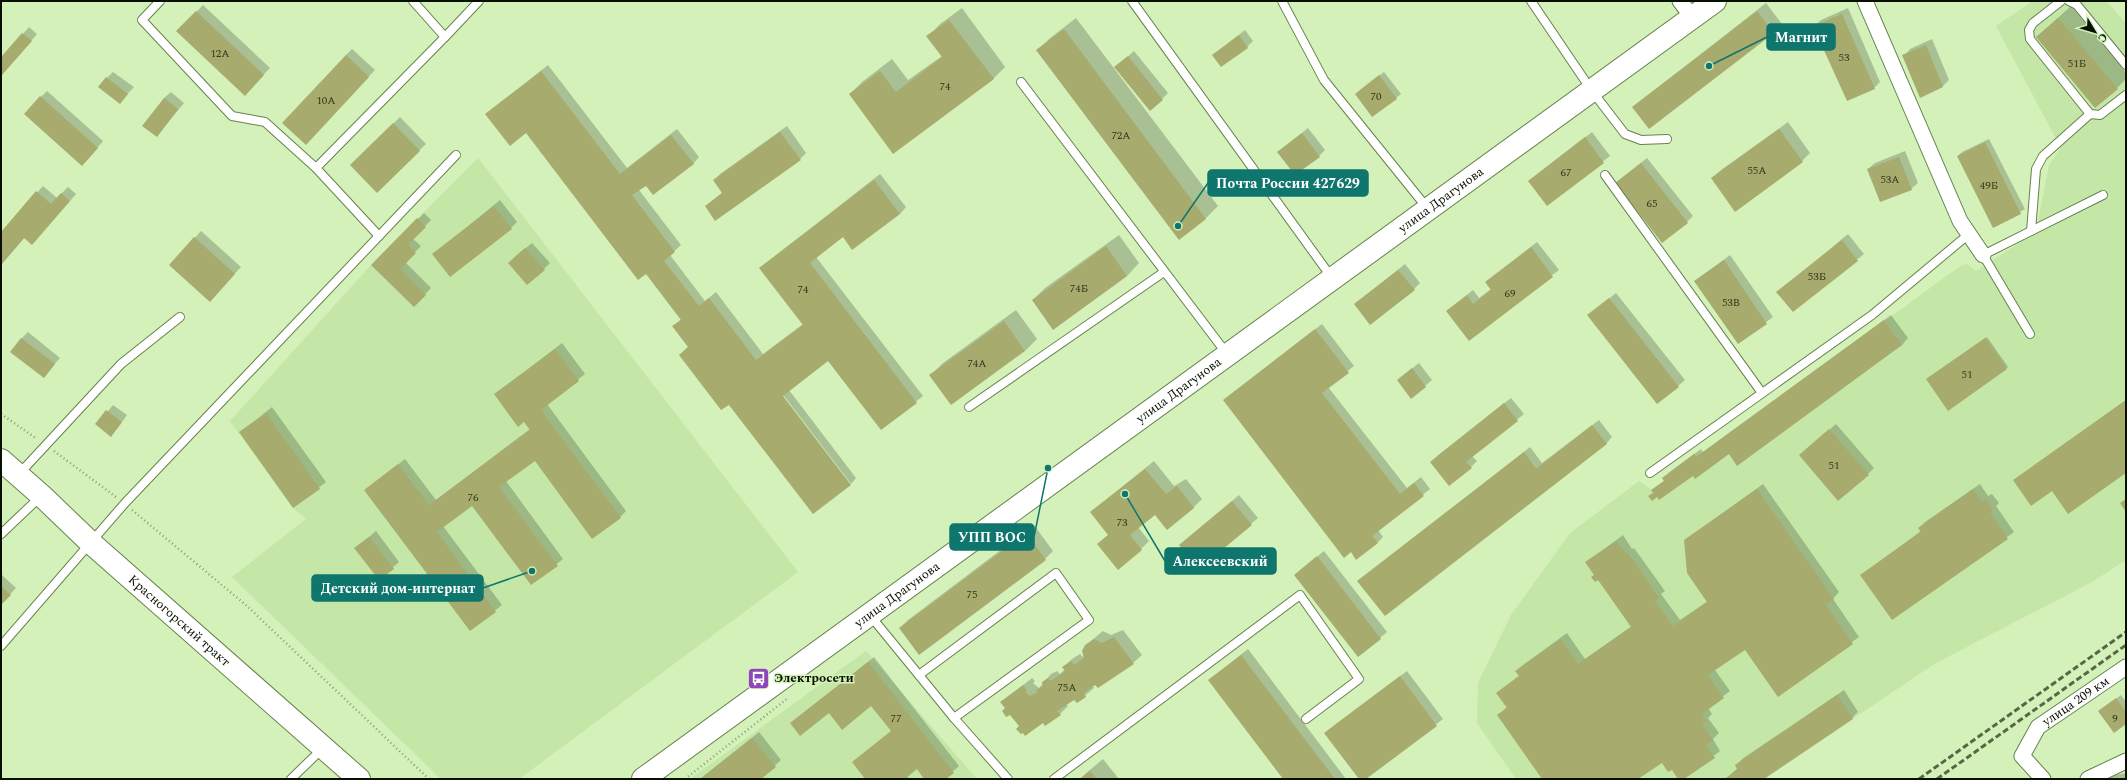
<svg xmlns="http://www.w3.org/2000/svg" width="2127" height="780" viewBox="0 0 2127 780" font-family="Spectral,serif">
  <rect width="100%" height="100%" fill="#d3f1b8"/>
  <g fill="#c4e6a7">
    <polygon points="2033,1 2106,1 2126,23 2126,560 2092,582 1934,664 1764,779 1516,779 1477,723 1478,683 1511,615 1570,533 1639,481 1652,490 1664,481 1662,478 1694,454 1697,457 1962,265 1967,264 1976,271 2036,232 2049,165 2061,148 1996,26"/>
    <polygon points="478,158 798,572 519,779 441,779 232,577 306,519 293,508 230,421 371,265"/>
    <polygon points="866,651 977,779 690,779"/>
  </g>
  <g fill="#0003">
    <polygon points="1766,3 1782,24 1649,128 1634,107"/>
    <polygon points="203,5 270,68 245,94 178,31"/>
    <polygon points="2071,6 2126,73 2126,79 2117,88 2037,37"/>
    <polygon points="962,8 1005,67 993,79 893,152 850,94 862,82 892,59 908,80 942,56 928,37 940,24"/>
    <polygon points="1848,8 1880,82 1874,88 1814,26 1821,20"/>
    <polygon points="1076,18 1218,206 1206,218 1179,239 1037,51 1049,39"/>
    <polygon points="29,27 37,34 1,76 1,59"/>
    <polygon points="1245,30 1253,41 1247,47 1213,55"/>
    <polygon points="1932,39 1949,80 1943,86 1921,96 1904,56 1910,49"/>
    <polygon points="352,49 375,70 312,137 346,55"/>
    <polygon points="1134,51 1168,93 1162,99 1116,67"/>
    <polygon points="548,65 627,168 677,129 699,157 693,164 646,184 639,190 681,245 670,255 705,301 716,292 763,354 803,324 760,268 880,174 906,207 900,214 843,236 816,257 923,396 881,429 828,360 789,390 856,478 851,484 781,392 729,404 680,355 689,346 674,326 681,319 646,272 526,132 486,115"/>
    <polygon points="113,72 134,87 120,102 107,78"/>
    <polygon points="1384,72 1401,94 1373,116 1360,90"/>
    <polygon points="47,91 103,141 88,159 41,97"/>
    <polygon points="171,92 184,103 157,136 164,98"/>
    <polygon points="400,117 426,144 377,191 352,165"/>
    <polygon points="1788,122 1810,153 1802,161 1712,178 1721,170"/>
    <polygon points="787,126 806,153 800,159 706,206 723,192 714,180 720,174"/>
    <polygon points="1308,128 1325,150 1319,156 1278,152"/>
    <polygon points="1592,132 1610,156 1547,204 1529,181"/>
    <polygon points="1989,139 2025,209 1994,227 1958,156 1962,152"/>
    <polygon points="1905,151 1918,183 1911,189 1868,169 1875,163"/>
    <polygon points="1647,158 1693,216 1687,222 1623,177"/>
    <polygon points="43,186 57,198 68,187 76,194 32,244 25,237 1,265 1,233"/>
    <polygon points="500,200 517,222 511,228 434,254"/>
    <polygon points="424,213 431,220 413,239 421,246 405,262 431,288 414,306 373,265"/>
    <polygon points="201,231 241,267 216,294 170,265"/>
    <polygon points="1848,234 1864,254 1793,311 1778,292"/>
    <polygon points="1119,235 1139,263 1127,276 1053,329 1033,300 1045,288"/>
    <polygon points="1537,242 1559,270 1469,339 1447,311 1473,290 1479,298 1491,289 1486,282"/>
    <polygon points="532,243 550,263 544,269 515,257"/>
    <polygon points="1730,255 1773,317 1738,343 1695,281"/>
    <polygon points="1405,264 1420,283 1414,289 1355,304"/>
    <polygon points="1616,293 1685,380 1678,386 1589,315"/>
    <polygon points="1016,310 1037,339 1025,351 931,375 943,363"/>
    <polygon points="1891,315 1908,338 1902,345 1693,474 1654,492 1653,490 1665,480 1664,478 1670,472 1701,449 1703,452"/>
    <polygon points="1322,324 1354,366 1328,387 1407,488 1421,477 1430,489 1378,530 1383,537 1377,543 1224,400"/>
    <polygon points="28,332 60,358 44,376 21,339"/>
    <polygon points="1987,337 2008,367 2007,368 1929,378"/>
    <polygon points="562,343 585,374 547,404 626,511 620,517 535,459 506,481 563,559 532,584 473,504 443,526 502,605 470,630 366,490 405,459 436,500 530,429 524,421 496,394"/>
    <polygon points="1419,363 1432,380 1411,398 1398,380"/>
    <polygon points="1511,398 1524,414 1472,456 1477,461 1471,467 1437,456"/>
    <polygon points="2126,400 2126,472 2053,490 2015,480"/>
    <polygon points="113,405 127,415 117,429 97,424"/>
    <polygon points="272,407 326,482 294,507 241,432"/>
    <polygon points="1599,420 1612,437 1606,444 1359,581 1530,447 1542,463"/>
    <polygon points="1836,424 1874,468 1868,474 1807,449"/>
    <polygon points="1154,461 1174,486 1186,479 1202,499 1193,508 1155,513 1138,527 1149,541 1141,549 1098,544 1109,534 1091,512"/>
    <polygon points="1763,484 1839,592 1833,599 1859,637 1778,695 1745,648 1715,670 1730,691 1708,708 1712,714 1708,718 1719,733 1713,739 1720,751 1683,779 1679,779 1672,768 1662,761 1639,777 1640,779 1543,779 1498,715 1507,707 1497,693 1520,675 1517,671 1523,665 1567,633 1585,659 1632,626 1587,562 1623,535 1632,549 1634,548 1665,591 1661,594 1680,620 1708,601 1685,540"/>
    <polygon points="1980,484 1988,496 1992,494 1999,503 1996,506 2014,532 1892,619 1861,575 1921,531 1919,528 1925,522"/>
    <polygon points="1239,495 1258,518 1199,568 1180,545"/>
    <polygon points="1034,525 1053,551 1045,559 900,628 908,620"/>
    <polygon points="376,531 399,562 379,579 356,548"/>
    <polygon points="1324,551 1387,632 1359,656 1302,569"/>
    <polygon points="1,574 16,588 1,604"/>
    <polygon points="1123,630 1142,655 1133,663 1093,686 1094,688 1077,702 1074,698 1066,703 1068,706 1060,714 1045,725 1043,722 1020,726 1002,702 1032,678 1035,681 1033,683 1039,688 1051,674 1057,671 1060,674 1065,669 1064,667 1072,659 1080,654 1083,657 1084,656 1086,645 1103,631 1111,635"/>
    <polygon points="1248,649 1346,779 1284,779 1209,680"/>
    <polygon points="874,657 959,766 944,779 926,779 917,768 907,776 910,779 866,779 853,762 892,731 872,705 829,712 792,723"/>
    <polygon points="1407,671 1443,719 1364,779 1360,779 1332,727"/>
    <polygon points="1844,690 1858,712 1852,718 1763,779 1727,779 1738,768 1736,766 1742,759"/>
    <polygon points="2121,695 2126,702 2126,723 2100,711"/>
    <polygon points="759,732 781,760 760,779 700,779"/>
    <polygon points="1103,759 1119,779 1080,779 1084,775"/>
    <polygon points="2126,773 2126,779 2097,779 2098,778"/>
  </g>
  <g fill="#a8ab6e">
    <polygon points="196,11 264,75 245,96 176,31"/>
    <polygon points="1757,11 1774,33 1649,129 1632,107"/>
    <polygon points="1842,14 1875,89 1847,101 1813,26"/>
    <polygon points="2058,18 2118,89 2095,108 2036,37"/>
    <polygon points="949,20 994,79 893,154 849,94 880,71 896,92 942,57 926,36"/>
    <polygon points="1064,29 1206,219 1179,240 1036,50"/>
    <polygon points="22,33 32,41 1,76 1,57"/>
    <polygon points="1239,35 1248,48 1221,67 1212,55"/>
    <polygon points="1926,45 1943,87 1920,98 1902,55"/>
    <polygon points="346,55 369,77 306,145 282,123"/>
    <polygon points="1128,56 1163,100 1150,111 1114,67"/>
    <polygon points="541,71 620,174 671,135 694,164 653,195 646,186 632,195 675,252 664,261 699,306 709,298 756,360 803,325 759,268 874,180 900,214 852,250 843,237 810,263 917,403 881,430 828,361 783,396 851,485 813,514 729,405 721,410 679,355 688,347 672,326 681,320 646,274 638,280 526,133 510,146 485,114"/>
    <polygon points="1379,75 1397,99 1372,117 1355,94"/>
    <polygon points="106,77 128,94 120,104 98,87"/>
    <polygon points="40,96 98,148 82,166 24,114"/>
    <polygon points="164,98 178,109 157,137 142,126"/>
    <polygon points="393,123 420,151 377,193 350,165"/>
    <polygon points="1779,129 1803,162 1735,212 1711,178"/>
    <polygon points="780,132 801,160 715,221 705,206 722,193 713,180"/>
    <polygon points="1302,133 1320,157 1295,175 1277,152"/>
    <polygon points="1585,137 1604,163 1547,206 1528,181"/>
    <polygon points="1985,142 2021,214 1993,228 1957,156"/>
    <polygon points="1899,157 1912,190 1880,202 1867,169"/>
    <polygon points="1641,163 1688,223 1662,243 1615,183"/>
    <polygon points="36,191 51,204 61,193 70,201 32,245 24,238 1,265 1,232"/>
    <polygon points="494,206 512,229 450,277 432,254"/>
    <polygon points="417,218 426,227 408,245 416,253 400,269 426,295 414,307 371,265"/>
    <polygon points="194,237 235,274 210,302 169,265"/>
    <polygon points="1842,240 1858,261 1793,312 1776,292"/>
    <polygon points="1106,246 1127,276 1053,330 1032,300"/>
    <polygon points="1531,247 1553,277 1469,341 1446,311 1467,295 1473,304 1491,290 1485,282"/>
    <polygon points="525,248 545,270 527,285 508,263"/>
    <polygon points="1724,260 1767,324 1738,344 1694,281"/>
    <polygon points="1398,270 1415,290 1370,325 1354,304"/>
    <polygon points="1609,298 1679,387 1657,404 1587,315"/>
    <polygon points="1884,320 1902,345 1737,466 1729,454 1695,479 1693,476 1659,500 1657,497 1652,501 1648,496 1653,493 1651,490 1664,481 1662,478 1694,454 1696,457"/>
    <polygon points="1004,321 1025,351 951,405 929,375"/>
    <polygon points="1315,329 1349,373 1322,393 1400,494 1414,483 1424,496 1372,536 1378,543 1356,560 1351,552 1344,558 1223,400"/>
    <polygon points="21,338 55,364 44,378 10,352"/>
    <polygon points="1985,338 2007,369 1948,411 1926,379"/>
    <polygon points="555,349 579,381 541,410 621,518 592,539 535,461 499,487 558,566 531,585 472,506 437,532 496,612 470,631 364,490 398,464 429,505 530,430 524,422 518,427 494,394"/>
    <polygon points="1412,368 1426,387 1411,399 1397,380"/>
    <polygon points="2126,400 2126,473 2068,514 2052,491 2031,506 2013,480"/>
    <polygon points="1504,403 1518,421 1466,462 1472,468 1449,486 1430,462"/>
    <polygon points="106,410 122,422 111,437 95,424"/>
    <polygon points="266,413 320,489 293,508 239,432"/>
    <polygon points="1592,425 1607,444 1385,616 1357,581 1524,452 1536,469"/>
    <polygon points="1829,429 1869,475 1838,501 1799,455"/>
    <polygon points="1145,469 1166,494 1177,486 1194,508 1167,530 1155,515 1130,535 1142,550 1118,570 1097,544 1108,535 1090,512"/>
    <polygon points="1757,489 1834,599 1826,605 1853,644 1778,697 1745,650 1708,675 1724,698 1702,714 1707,721 1702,725 1713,740 1706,745 1715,758 1684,779 1678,779 1672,770 1668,772 1662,763 1638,779 1542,779 1497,715 1507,708 1496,693 1519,676 1515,671 1561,639 1578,664 1631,627 1598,580 1595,582 1591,577 1594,575 1585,562 1616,541 1626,554 1628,553 1659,598 1655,601 1673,626 1707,602 1687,573 1684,540"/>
    <polygon points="1973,489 1982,502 1986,499 1993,510 1990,512 2008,539 1892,620 1860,575 1921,532 1918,528"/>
    <polygon points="2126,499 2126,512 2120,503"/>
    <polygon points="1232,501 1252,525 1199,569 1179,545"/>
    <polygon points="1026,533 1046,560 919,655 899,628"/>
    <polygon points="369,537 394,569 379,580 354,548"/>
    <polygon points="1317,556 1381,639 1358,657 1294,575"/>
    <polygon points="1,586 11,595 1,605"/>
    <polygon points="1114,637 1134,664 1098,688 1095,685 1084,693 1086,697 1077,703 1074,700 1057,711 1061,715 1045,726 1043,723 1025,736 1023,733 1021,734 1016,729 1019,726 1010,715 1006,717 1002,711 1005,708 1000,702 1023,685 1027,691 1025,692 1030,696 1038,692 1036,690 1043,686 1042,682 1048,678 1051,681 1065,671 1062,667 1071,661 1074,665 1084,658 1082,651 1085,645 1094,639 1102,643"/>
    <polygon points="1241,655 1335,779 1283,779 1208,680"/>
    <polygon points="868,662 954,773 946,779 924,779 917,769 905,779 865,779 852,762 891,731 871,706 842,730 829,713 800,736 790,723"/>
    <polygon points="1400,676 1437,726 1366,779 1359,779 1324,733"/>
    <polygon points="1837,695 1853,719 1764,779 1725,779 1737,769 1735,765"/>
    <polygon points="2116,698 2126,712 2126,724 2114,733 2098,711"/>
    <polygon points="752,738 776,767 761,779 700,779"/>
    <polygon points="1090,771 1097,779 1080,779"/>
  </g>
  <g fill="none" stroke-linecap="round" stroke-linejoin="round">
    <defs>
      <g id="lane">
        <polyline points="160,1 142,20 232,116 265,122 316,168"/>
        <polyline points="1132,1 1332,278"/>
        <polyline points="1282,1 1324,80 1428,209"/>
        <polyline points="1531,1 1592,91 1625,134 1641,140 1667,139"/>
        <polyline points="2061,1 2033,23 2029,30 2030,39 2090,114"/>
        <polyline points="2069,1 2077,5 2126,65"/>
        <polyline points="445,37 479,1"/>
        <polyline points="1021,82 1227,354"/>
        <polyline points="1605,175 1762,393"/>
        <polyline points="2031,231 2036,169 2043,156 2090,114 2100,115 2126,95"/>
        <polyline points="379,236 316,168 445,37 413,1"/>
        <polyline points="2030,334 1983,255 2103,195"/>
        <polyline points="969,407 1164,272"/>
        <polyline points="1650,473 1872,315 1969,234"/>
        <polyline points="19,474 121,364 180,317"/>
        <polyline points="1,534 41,496"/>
        <polyline points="869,614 954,718 1008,779"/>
        <polyline points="1,646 125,503 456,155"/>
        <polyline points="919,675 1056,573 1089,620 954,718"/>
        <polyline points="291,779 323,748"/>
        <polyline points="1054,779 1300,595 1359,679 1306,719"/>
      </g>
      <g id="street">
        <polyline points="1680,1 1693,18"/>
        <polyline points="1865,1 1960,221 1983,255"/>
        <path id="s1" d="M2043 779 2022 756 2038 727 2126 667"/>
        <polyline points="2088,779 2126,761"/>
      </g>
      <g id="secondary">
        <path id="s2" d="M1 460 42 496 91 543 359 779"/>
        <path id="s3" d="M643 779 1715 1"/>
      </g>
    </defs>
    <use href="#lane" stroke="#67824e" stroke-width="10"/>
    <use href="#street" stroke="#67824e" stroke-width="17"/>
    <use href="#secondary" stroke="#67824e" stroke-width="24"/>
    <g stroke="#899f75" stroke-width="2.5" stroke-dasharray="1 3" stroke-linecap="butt">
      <polyline points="1,414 37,439"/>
      <polyline points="54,451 116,497"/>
      <polyline points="132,510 247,606 429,779"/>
      <polyline points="685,779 788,698"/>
    </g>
    <use href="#lane" stroke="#fff" stroke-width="8"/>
    <use href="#street" stroke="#fff" stroke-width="15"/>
    <use href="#secondary" stroke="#fff" stroke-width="22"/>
    <g stroke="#566747" stroke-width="3" stroke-dasharray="6 3" stroke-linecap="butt">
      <polyline points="1919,779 2126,632"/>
      <polyline points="1937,779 2126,645"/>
    </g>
  </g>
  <defs>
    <symbol id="bus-square" viewBox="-11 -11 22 22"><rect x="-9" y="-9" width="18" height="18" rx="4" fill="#8e46b9" stroke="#d3f1b8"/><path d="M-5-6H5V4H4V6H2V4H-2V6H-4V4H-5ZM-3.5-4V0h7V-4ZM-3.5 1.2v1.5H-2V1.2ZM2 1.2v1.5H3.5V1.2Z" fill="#fff"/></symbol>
  </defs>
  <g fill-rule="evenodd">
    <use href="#bus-square" x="746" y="666" width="25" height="25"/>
  </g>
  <g text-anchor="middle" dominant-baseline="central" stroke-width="3" stroke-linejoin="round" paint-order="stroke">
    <g font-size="11" fill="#30381c">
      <text x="220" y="53">12А</text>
      <text x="1844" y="57">53</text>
      <text x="2077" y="63">51Б</text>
      <text x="945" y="86">74</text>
      <text x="1376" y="96">70</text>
      <text x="326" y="100">10А</text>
      <text x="1121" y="135">72А</text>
      <text x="1757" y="170">55А</text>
      <text x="1566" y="172">67</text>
      <text x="1890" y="179">53А</text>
      <text x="1989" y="185">49Б</text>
      <text x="1652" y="203">65</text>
      <text x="1817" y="276">53Б</text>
      <text x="1079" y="288">74Б</text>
      <text x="803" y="289">74</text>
      <text x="1510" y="293">69</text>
      <text x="1731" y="302">53В</text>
      <text x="977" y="363">74А</text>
      <text x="1967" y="374">51</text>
      <text x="1834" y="465">51</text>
      <text x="473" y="497">76</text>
      <text x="1122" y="522">73</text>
      <text x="972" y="594">75</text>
      <text x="1067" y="687">75А</text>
      <text x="896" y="718">77</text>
      <text x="2115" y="718">9</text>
    </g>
    <g font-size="13" fill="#081101" stroke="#d3f1b8">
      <text stroke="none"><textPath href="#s3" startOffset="986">улица Драгунова</textPath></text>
      <text stroke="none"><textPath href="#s3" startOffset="662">улица Драгунова</textPath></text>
      <text stroke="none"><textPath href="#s3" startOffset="314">улица Драгунова</textPath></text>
      <text stroke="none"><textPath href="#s2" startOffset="240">Красногорский тракт</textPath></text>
      <text stroke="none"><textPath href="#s1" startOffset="110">улица 209 км</textPath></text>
    </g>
    <g font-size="13" font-weight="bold" fill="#081101" stroke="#d3f1b8" text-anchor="start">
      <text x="774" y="678">Электросети</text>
    </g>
  </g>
  <path fill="none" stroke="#0f766e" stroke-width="1.5" d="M1709 66L1767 37M1178 226L1208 183M1048 468L1034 537M1125 494L1165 561M532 571L483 588"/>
  <g fill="#0f766e" stroke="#d3f1b8" stroke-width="1.5">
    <circle cx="1709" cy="66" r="4"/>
    <circle cx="1178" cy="226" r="4"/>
    <circle cx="1048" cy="468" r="4"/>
    <circle cx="1125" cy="494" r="4"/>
    <circle cx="532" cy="571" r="4"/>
  </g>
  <g fill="#0f766e" stroke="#0f766e" stroke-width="1.5">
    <rect x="1767" y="24" width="68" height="26" rx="4"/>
    <rect x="1208" y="170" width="160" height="26" rx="4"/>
    <rect x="950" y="524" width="84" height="26" rx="4"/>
    <rect x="1165" y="548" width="111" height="26" rx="4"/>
    <rect x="312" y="575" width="171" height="26" rx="4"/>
  </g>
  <g font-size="14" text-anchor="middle" font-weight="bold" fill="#fff">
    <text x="1801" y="42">Магнит</text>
    <text x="1288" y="188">Почта России 427629</text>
    <text x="992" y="542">УПП ВОС</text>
    <text x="1220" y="566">Алексеевский</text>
    <text x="398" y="593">Детский дом-интернат</text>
  </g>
  <rect width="2127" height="780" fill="none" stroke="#081101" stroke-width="4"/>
  <g transform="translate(2095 32) rotate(128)" stroke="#d3f1b8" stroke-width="3" paint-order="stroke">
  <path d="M0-3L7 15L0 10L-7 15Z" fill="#081101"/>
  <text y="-6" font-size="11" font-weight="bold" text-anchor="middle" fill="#081101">С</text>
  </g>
</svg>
